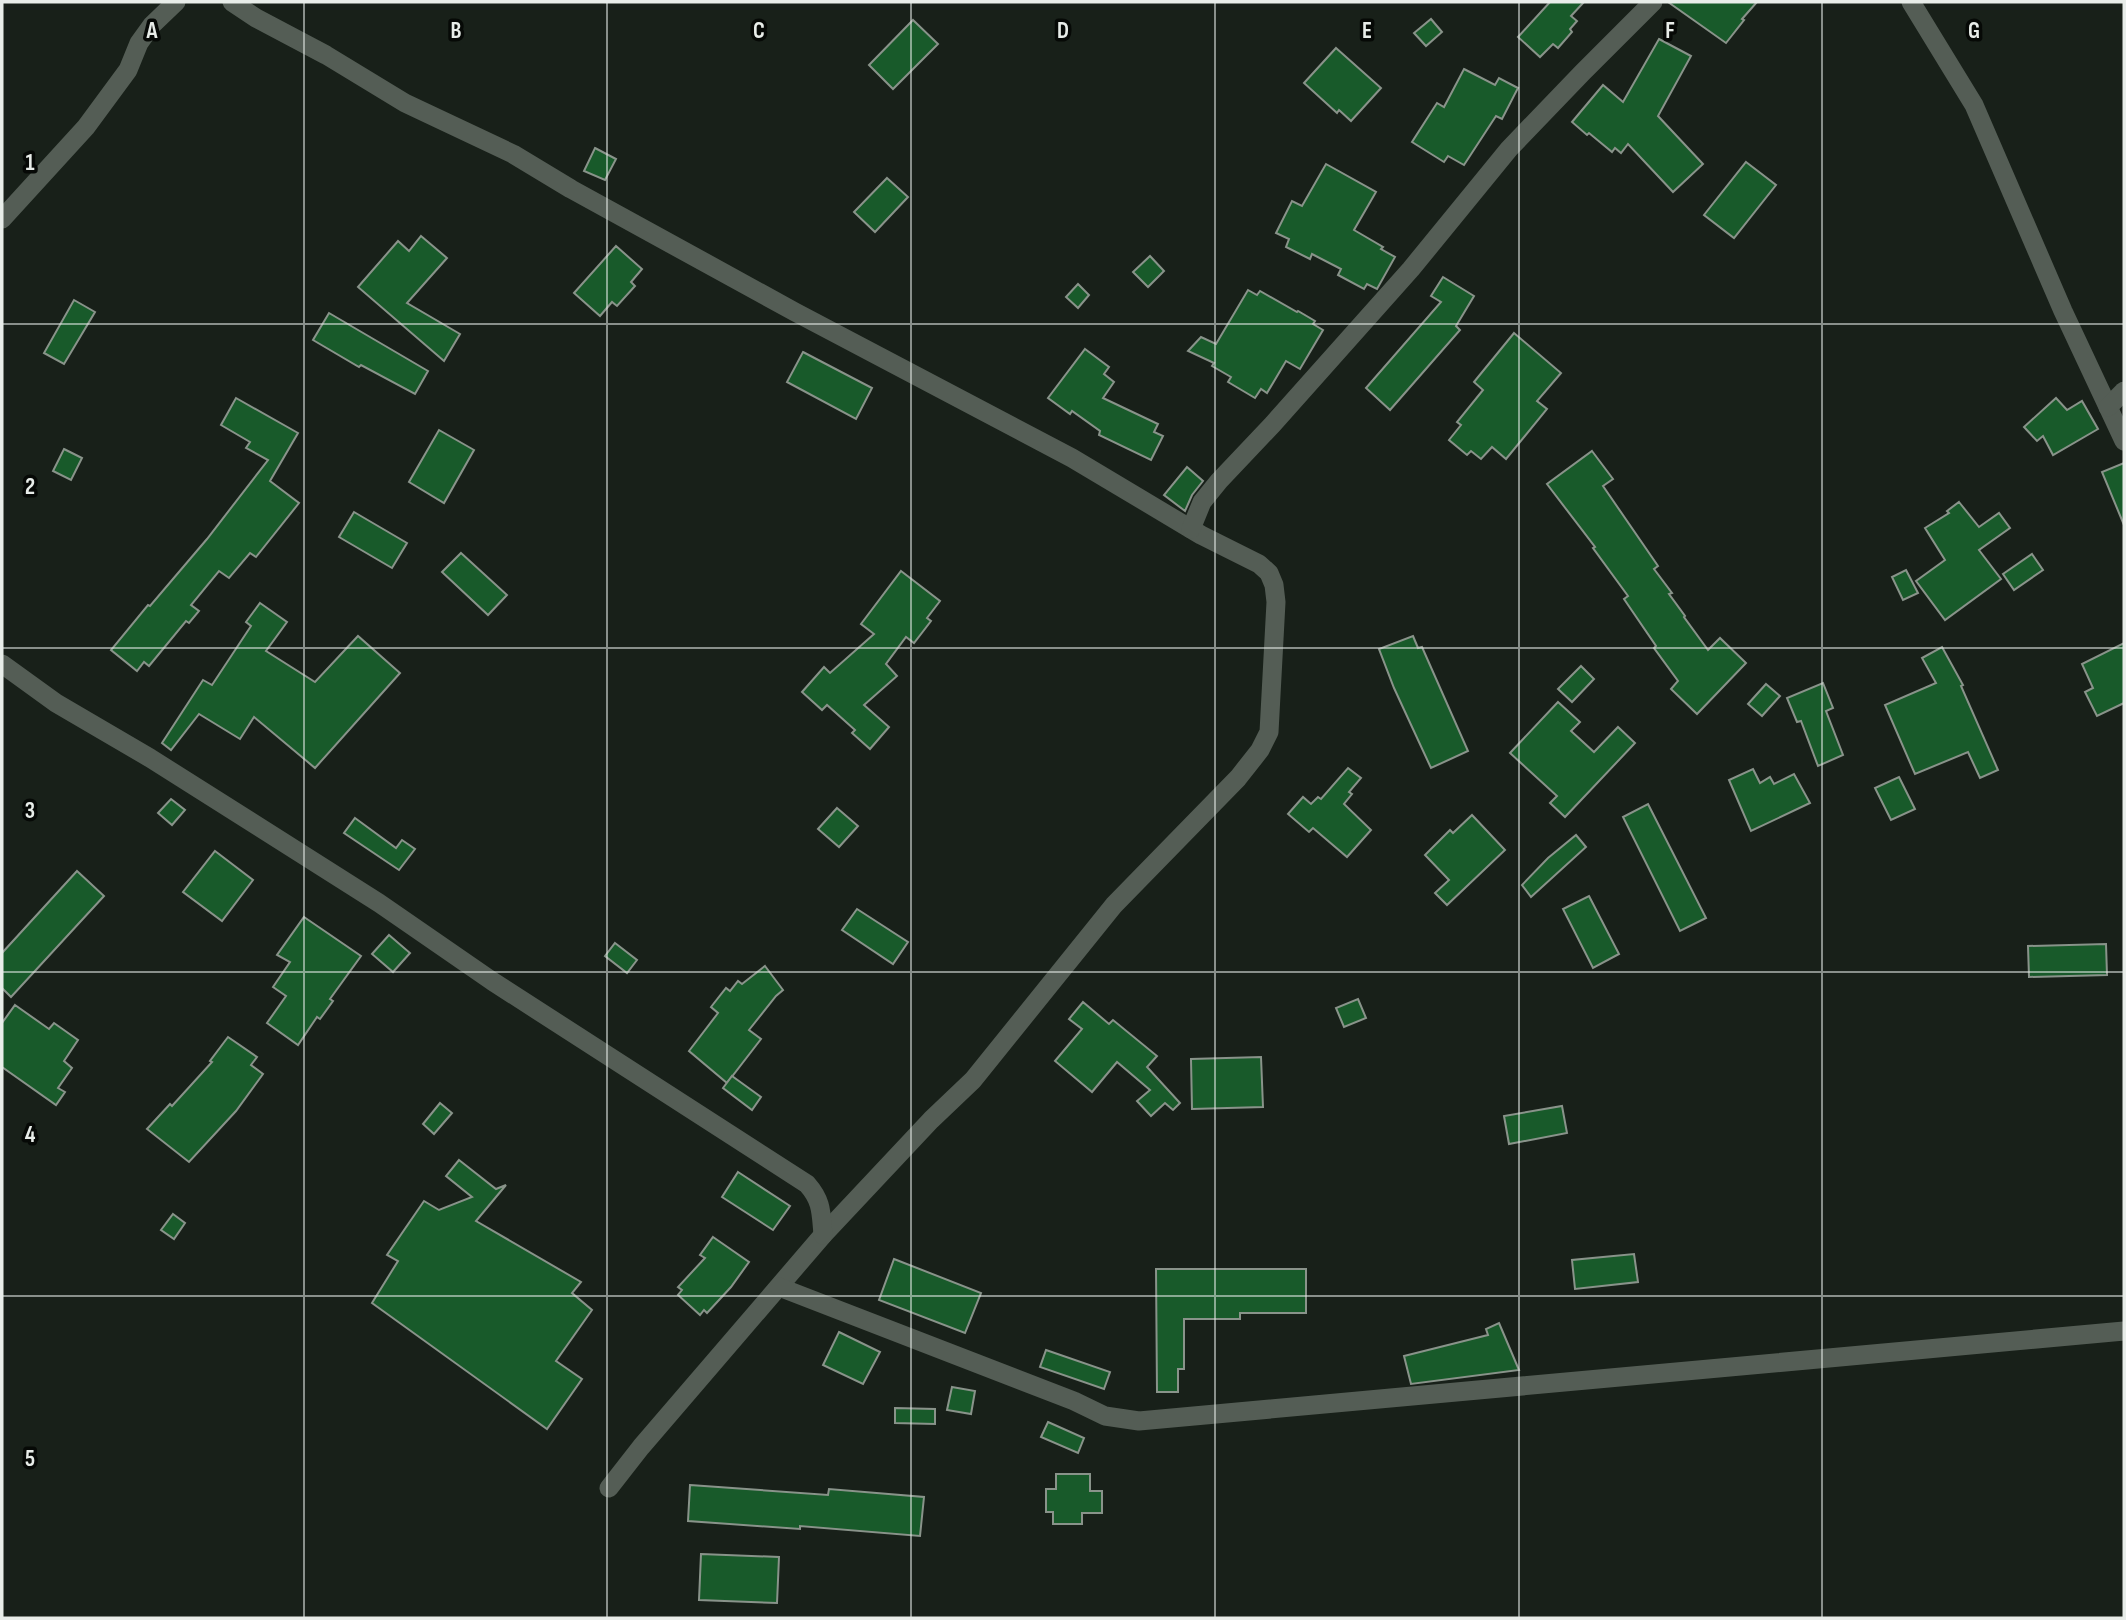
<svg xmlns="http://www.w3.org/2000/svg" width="2126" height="1620" viewBox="0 0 2126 1620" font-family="'Sofia Sans Condensed',sans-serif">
  <rect width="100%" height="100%" fill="#182019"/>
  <g fill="#185a2a" stroke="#89938a" stroke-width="2">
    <polygon points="1550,2 1584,2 1571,16 1577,21 1570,29 1572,32 1558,48 1553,44 1540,57 1518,37"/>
    <polygon points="1668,2 1757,2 1742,19 1744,20 1726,43"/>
    <polygon points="1431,19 1442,32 1426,46 1414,33"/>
    <polygon points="913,20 938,44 893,89 869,65"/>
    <polygon points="1659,39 1691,56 1658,116 1703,164 1673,192 1628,144 1621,153 1615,148 1612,152 1589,133 1587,135 1572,122 1603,85 1623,102"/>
    <polygon points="1336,48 1381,88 1351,121 1339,110 1337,113 1304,83"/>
    <polygon points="1464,69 1495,85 1499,78 1518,88 1502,119 1496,116 1464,165 1448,156 1444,162 1412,142 1437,103 1444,107"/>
    <polygon points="595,148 616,159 605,180 584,171"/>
    <polygon points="1746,162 1776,185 1734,238 1704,215"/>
    <polygon points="1326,164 1376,192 1354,230 1383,247 1381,249 1395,257 1377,289 1367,284 1364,289 1338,275 1341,269 1312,254 1310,259 1286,247 1289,239 1276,233 1292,201 1302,206"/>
    <polygon points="887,178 908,197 875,232 854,212"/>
    <polygon points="421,236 447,258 407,303 460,334 444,361 358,287 398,241 409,251"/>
    <polygon points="616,246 642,269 631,282 635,286 617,306 612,302 600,316 574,293"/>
    <polygon points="1150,256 1164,271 1148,287 1133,272"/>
    <polygon points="1443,277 1474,296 1456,326 1460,330 1390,410 1366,388 1441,302 1431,296"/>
    <polygon points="1078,284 1089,295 1078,308 1066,297"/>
    <polygon points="1248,290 1257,295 1260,291 1297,312 1298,311 1315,321 1313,324 1323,330 1300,369 1286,361 1267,393 1261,389 1255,398 1228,382 1231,377 1212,366 1214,363 1188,351 1201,337 1216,344"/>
    <polygon points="74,300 95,312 64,364 44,353"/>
    <polygon points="329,313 428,371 415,394 361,365 359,367 313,340"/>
    <polygon points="1514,333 1561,373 1537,401 1547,409 1506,459 1492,447 1481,459 1471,451 1467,455 1449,440 1461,425 1457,422 1483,390 1474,382"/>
    <polygon points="1085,349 1109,367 1104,374 1114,382 1103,398 1158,424 1154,432 1163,436 1151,460 1099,435 1100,431 1072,411 1070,414 1048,398"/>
    <polygon points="803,352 872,388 856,419 787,382"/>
    <polygon points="236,398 298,433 270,481 299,503 256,557 250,553 229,578 219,571 191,605 199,611 189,623 186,621 149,666 144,662 137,671 111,650 148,605 150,606 207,539 268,460 246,448 250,442 221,425"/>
    <polygon points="2056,398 2067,410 2082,401 2098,429 2053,455 2043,436 2037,441 2024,427"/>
    <polygon points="439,430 474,450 444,503 409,482"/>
    <polygon points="64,449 82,458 71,480 53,471"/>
    <polygon points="1592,451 1613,479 1603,486 1658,566 1654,569 1672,593 1669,594 1685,616 1684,617 1708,650 1720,638 1746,663 1697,714 1671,689 1678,681 1654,648 1656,646 1624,599 1628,596 1593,548 1595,547 1547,484"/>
    <polygon points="2124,463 2124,525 2102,472"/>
    <polygon points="1187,467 1203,481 1192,495 1185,511 1164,495"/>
    <polygon points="1959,502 1979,527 1999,513 2010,528 1979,550 2001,579 1945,620 1916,581 1945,560 1925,528 1949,513 1947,511"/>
    <polygon points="354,512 407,543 392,568 339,537"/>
    <polygon points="461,553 507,595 488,615 442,572"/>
    <polygon points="2032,554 2043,570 2014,590 2003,574"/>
    <polygon points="1906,570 1918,593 1903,600 1892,577"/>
    <polygon points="901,571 940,601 927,618 931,621 914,643 906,637 886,664 897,676 864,705 889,727 870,749 852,733 855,730 827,705 822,710 802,692 824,667 830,673 874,634 861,624"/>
    <polygon points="260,603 287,622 266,651 315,682 358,636 400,673 315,768 254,717 240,739 199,714 171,750 162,743 203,680 212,685 251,626 246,622"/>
    <polygon points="1413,636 1418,648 1422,647 1468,751 1431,768 1394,688 1379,649"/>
    <polygon points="2124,643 2124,703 2097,716 2085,692 2093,688 2082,664"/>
    <polygon points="1942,647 1963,685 1961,686 1998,770 1980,778 1968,752 1915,774 1885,705 1936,683 1922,658"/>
    <polygon points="1581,666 1594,679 1572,702 1558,689"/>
    <polygon points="1823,683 1833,708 1826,711 1843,755 1818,766 1801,721 1797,722 1787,698"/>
    <polygon points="1766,684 1780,696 1762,716 1748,704"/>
    <polygon points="1558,702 1580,722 1571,731 1594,752 1618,727 1635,743 1565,817 1550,803 1557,796 1510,753"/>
    <polygon points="1348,768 1361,778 1349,792 1352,794 1344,804 1371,830 1347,857 1313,828 1309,832 1288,814 1303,797 1311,804 1318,797 1321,799"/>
    <polygon points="1753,769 1760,783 1770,777 1774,784 1794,774 1810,803 1751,831 1729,780"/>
    <polygon points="1899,777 1915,809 1891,820 1875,788"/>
    <polygon points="171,799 185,810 172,825 158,813"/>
    <polygon points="1648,804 1706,918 1680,931 1623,817"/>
    <polygon points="837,808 858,826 839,847 818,829"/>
    <polygon points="1472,815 1505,850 1447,905 1435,893 1449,880 1425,855 1450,830 1453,833"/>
    <polygon points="355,818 396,848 402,840 415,849 399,870 344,833"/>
    <polygon points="1576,835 1586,847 1531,897 1522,885 1548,858"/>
    <polygon points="215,851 253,880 222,921 183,892"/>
    <polygon points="77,871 104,896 11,997 2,988 2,953"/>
    <polygon points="1589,896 1619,954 1593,968 1563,909"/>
    <polygon points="857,909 908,942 893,964 842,930"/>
    <polygon points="304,917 361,956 330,999 333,1001 320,1019 317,1017 298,1045 267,1023 286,996 273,987 290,962 277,955"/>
    <polygon points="389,935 410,953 393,972 372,954"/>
    <polygon points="615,943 637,960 627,973 605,956"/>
    <polygon points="2106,944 2107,975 2029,977 2028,946"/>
    <polygon points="765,966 783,990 776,996 749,1030 761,1039 727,1083 689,1051 718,1013 711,1007 726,988 730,991 738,981 742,984"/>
    <polygon points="1358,999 1366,1018 1344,1027 1336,1008"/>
    <polygon points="1083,1002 1109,1024 1113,1020 1157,1056 1147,1067 1180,1103 1173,1110 1165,1103 1151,1116 1137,1101 1150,1090 1117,1062 1092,1092 1055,1061 1082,1029 1069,1019"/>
    <polygon points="15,1005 49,1029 54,1023 78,1040 64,1061 72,1068 58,1088 65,1092 56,1105 2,1067 2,1023"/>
    <polygon points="228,1037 257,1057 251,1065 263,1074 236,1111 189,1162 147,1129 170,1104 172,1106 212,1062 210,1061"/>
    <polygon points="1261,1057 1263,1107 1192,1109 1191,1059"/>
    <polygon points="732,1076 761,1097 752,1110 723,1088"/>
    <polygon points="440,1103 452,1113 434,1134 423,1124"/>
    <polygon points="1562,1106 1567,1133 1509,1144 1504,1116"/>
    <polygon points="459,1160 496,1189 506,1185 476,1221 581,1282 572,1293 592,1310 556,1361 582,1379 547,1429 372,1303 398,1261 387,1255 424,1201 439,1210 472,1197 446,1176"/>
    <polygon points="738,1172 790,1206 773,1230 722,1197"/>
    <polygon points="173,1214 185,1223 174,1239 161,1230"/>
    <polygon points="713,1237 749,1262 731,1287 707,1313 704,1310 700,1315 678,1295 682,1290 678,1287 705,1258 700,1255"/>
    <polygon points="1634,1254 1638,1282 1575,1289 1572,1260"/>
    <polygon points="894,1259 981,1293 965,1333 879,1300"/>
    <polygon points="1156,1269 1306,1269 1306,1313 1240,1313 1240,1319 1184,1319 1184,1369 1178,1369 1178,1392 1157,1392"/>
    <polygon points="1499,1323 1519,1370 1411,1384 1404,1356 1488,1335 1486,1329"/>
    <polygon points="839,1332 880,1352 863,1384 823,1365"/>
    <polygon points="1046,1350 1110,1372 1104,1389 1040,1367"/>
    <polygon points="952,1387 975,1391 971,1414 947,1410"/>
    <polygon points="895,1408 935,1409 935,1424 895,1423"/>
    <polygon points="1048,1422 1084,1438 1078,1453 1041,1437"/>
    <polygon points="1056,1474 1090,1474 1090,1491 1102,1491 1102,1513 1082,1513 1082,1524 1053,1524 1053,1512 1046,1512 1046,1489 1056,1489"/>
    <polygon points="690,1485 828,1495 829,1489 924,1497 920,1536 800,1526 800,1529 688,1521"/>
    <polygon points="701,1554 779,1557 777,1603 699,1600"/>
  </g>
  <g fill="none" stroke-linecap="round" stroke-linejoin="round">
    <g stroke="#545d55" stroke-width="19">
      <polyline points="232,2 256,18 326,55 405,103 513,154 571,189 795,312 1072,458 1201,535 1259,564 1269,573 1274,585 1276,602 1269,732 1260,750 1238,778 1114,905 973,1080 931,1120 823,1235 641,1447 609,1488"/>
      <polyline points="1911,2 1974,105 2063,311 2124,441"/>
      <polyline points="2,219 86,127 128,70 139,43 152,25 176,2"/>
      <polyline points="2108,407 2124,391"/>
      <polyline points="1191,529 1202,502 1219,481 1273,424 1411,269 1509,149 1583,72 1653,2"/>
      <path d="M2 664 56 703 150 758 379 903 492 981 807 1184C822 1201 821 1212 823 1235"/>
      <polyline points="779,1287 1074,1401 1105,1416 1139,1421 2124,1331"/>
    </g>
  </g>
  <path fill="none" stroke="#e8ede9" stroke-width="2" stroke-opacity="0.55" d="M304 2V1618M607 2V1618M911 2V1618M1215 2V1618M1519 2V1618M1822 2V1618M2 324H2124M2 648H2124M2 972H2124M2 1296H2124"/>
  <g font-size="23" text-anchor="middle" font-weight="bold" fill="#e8ede9" stroke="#060906" stroke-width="7" stroke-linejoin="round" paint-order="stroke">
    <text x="152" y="38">A</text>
    <text x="456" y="38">B</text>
    <text x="759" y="38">C</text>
    <text x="1063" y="38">D</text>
    <text x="1367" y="38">E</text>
    <text x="1670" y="38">F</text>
    <text x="1974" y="38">G</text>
    <text x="30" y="170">1</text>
    <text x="30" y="494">2</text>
    <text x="30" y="818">3</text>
    <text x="30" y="1142">4</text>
    <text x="30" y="1466">5</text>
  </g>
  <rect width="2126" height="1620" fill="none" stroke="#e8ede9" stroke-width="7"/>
</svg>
